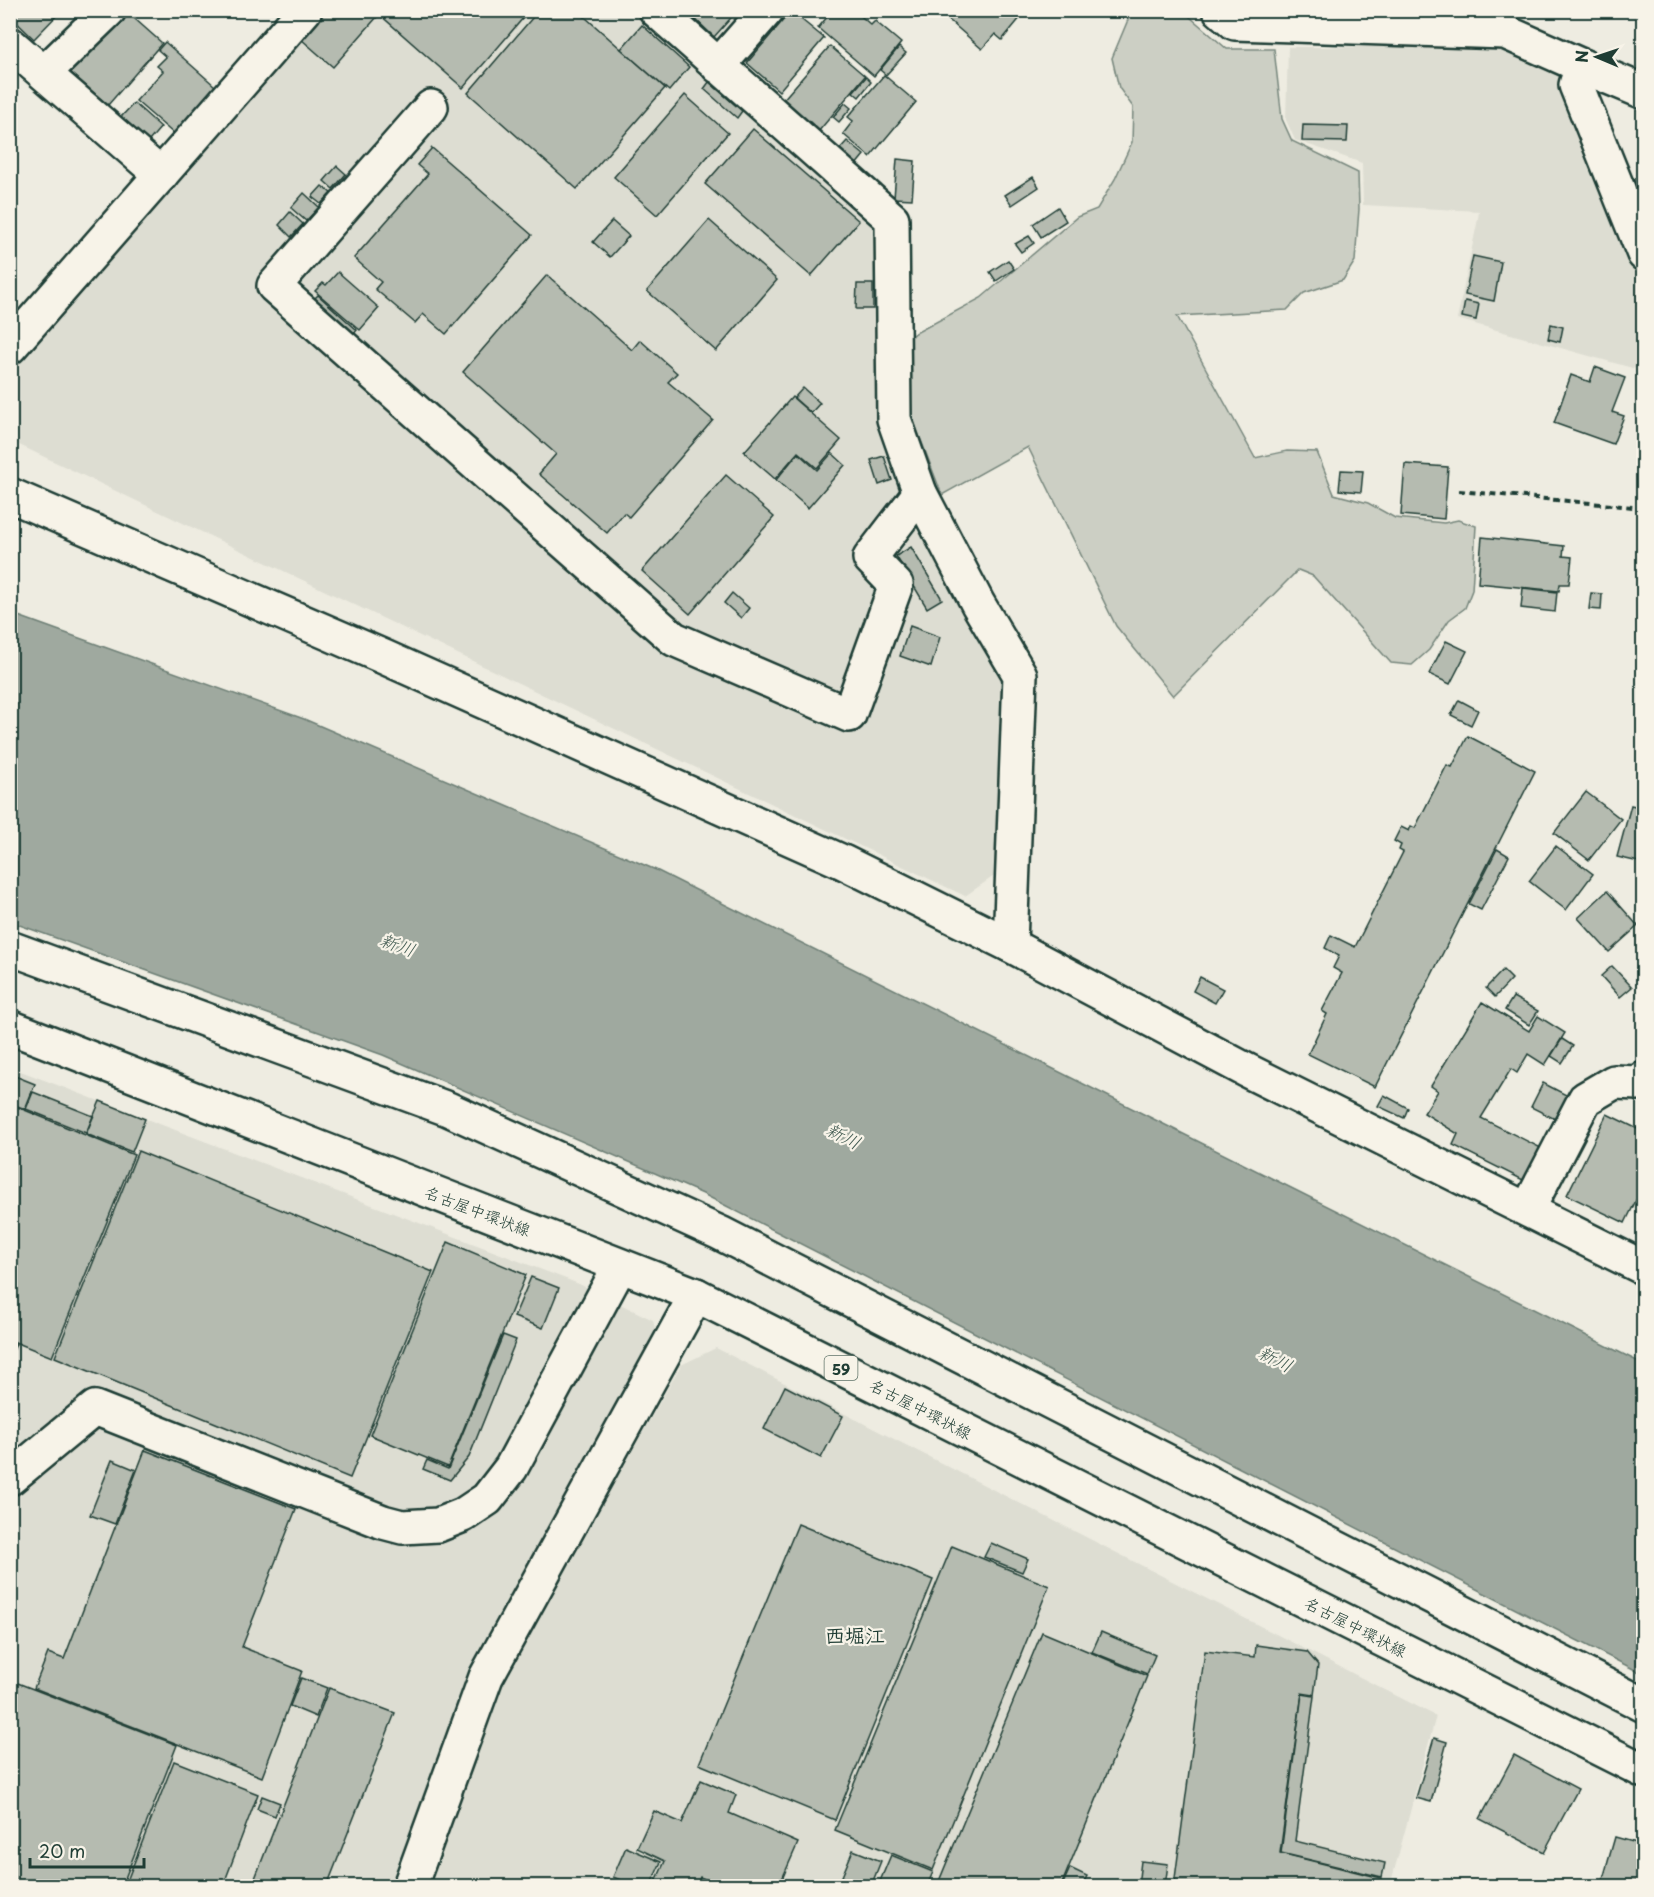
<svg xmlns="http://www.w3.org/2000/svg" width="1654" height="1897" viewBox="0 0 1654 1897" font-family="'Playpen Sans','Klee One',sans-serif">
  <rect width="100%" height="100%" fill="#eeece1"/>
  <filter id="ink" filterUnits="userSpaceOnUse"><feTurbulence type="fractalNoise" baseFrequency=".0167" numOctaves="2"/><feDisplacementMap in="SourceGraphic" scale="12" xChannelSelector="R" yChannelSelector="G"/><feConvolveMatrix kernelMatrix="1 2 1 2 8 2 1 2 1" color-interpolation-filters="sRGB"/></filter>
  <g filter="url(#ink)">
    <g fill="#ddddd2">
      <polygon points="324,11 632,11 876,225 877,428 914,522 1007,680 997,874 965,896 11,441 11,372"/>
      <polygon points="672,11 749,11 722,41 705,40"/>
      <polygon points="1288,47 1478,47 1499,50 1562,78 1643,280 1643,371 1457,319 1478,219 1479,211 1363,205 1362,163 1295,140 1286,120"/>
      <polygon points="10,1067 579,1284 653,1320 657,1337 470,1672 396,1886 11,1886"/>
      <polygon points="716,1348 1436,1716 1390,1886 430,1886 501,1682 681,1365"/>
    </g>
    <polygon fill="#cccfc4" stroke="#76867c" stroke-width="1.5" points="1136,11 1183,11 1227,49 1274,49 1282,119 1292,141 1358,173 1359,209 1355,261 1343,280 1304,293 1287,310 1177,316 1255,458 1287,451 1317,452 1334,494 1368,503 1395,518 1444,523 1458,520 1476,526 1472,590 1465,608 1449,620 1429,650 1412,665 1391,663 1313,576 1298,570 1173,696 1116,626 1028,447 942,495 911,414 910,336 981,298 1077,217 1097,209 1115,179 1132,142 1133,107 1119,88 1112,58 1130,15"/>
    <polygon fill="#9fa99f" stroke="#6c7e74" stroke-width="1.5" points="10,613 304,719 656,870 1643,1364 1643,1674 703,1194 383,1055 11,922"/>
    <g fill="#b5bbb0" stroke="#1f3d34" stroke-width="1.5">
      <polygon points="12,10 62,10 34,39 10,16"/>
      <polygon points="326,10 370,10 377,17 333,67 301,39"/>
      <polygon points="380,10 530,10 463,88 378,13"/>
      <polygon points="539,10 577,10 665,88 577,189 468,93"/>
      <polygon points="686,10 738,10 714,37"/>
      <polygon points="833,10 854,10 871,25 875,21 901,43 874,76 818,28"/>
      <polygon points="947,10 1015,10 1021,17 1002,40 995,34 982,49 943,15"/>
      <polygon points="126,11 162,43 108,105 68,70 106,34"/>
      <polygon points="791,11 824,38 779,91 747,63"/>
      <polygon points="642,25 689,67 669,91 621,49"/>
      <polygon points="165,42 215,86 174,134 136,101 163,71 157,66 166,57 158,50"/>
      <polygon points="830,46 865,76 818,132 782,101"/>
      <polygon points="899,47 906,53 886,75 880,70"/>
      <polygon points="884,75 916,102 870,157 843,134 853,121 848,117"/>
      <polygon points="866,77 871,82 859,97 853,92"/>
      <polygon points="709,82 742,111 737,118 704,89"/>
      <polygon points="685,95 728,133 657,215 614,177"/>
      <polygon points="134,103 161,127 149,141 121,117"/>
      <polygon points="845,103 851,108 839,122 833,117"/>
      <polygon points="1303,125 1348,126 1347,142 1302,141"/>
      <polygon points="753,129 859,221 811,276 705,184"/>
      <polygon points="847,141 864,155 855,166 838,151"/>
      <polygon points="432,148 532,235 446,334 423,314 415,323 375,289 381,282 354,258 428,174 417,165"/>
      <polygon points="897,159 915,161 912,199 894,198"/>
      <polygon points="337,166 346,174 333,189 324,181"/>
      <polygon points="1644,175 1644,215 1629,181"/>
      <polygon points="1033,177 1039,187 1012,205 1005,195"/>
      <polygon points="322,186 331,193 321,204 312,197"/>
      <polygon points="304,193 319,207 306,221 291,208"/>
      <polygon points="1058,207 1066,221 1041,237 1033,224"/>
      <polygon points="290,212 303,224 291,237 279,225"/>
      <polygon points="709,220 777,280 716,351 647,291"/>
      <polygon points="612,221 629,236 610,257 593,242"/>
      <polygon points="1029,236 1034,243 1021,252 1015,244"/>
      <polygon points="1473,256 1501,262 1494,301 1465,295"/>
      <polygon points="1008,260 1014,269 996,281 990,272"/>
      <polygon points="338,272 379,308 360,330 315,291 323,283 326,285"/>
      <polygon points="547,275 632,350 640,340 677,373 668,382 713,420 629,517 624,513 607,533 539,474 556,454 463,372"/>
      <polygon points="857,284 873,284 873,309 856,309"/>
      <polygon points="318,295 357,330 352,336 312,301"/>
      <polygon points="1465,301 1479,304 1476,320 1462,317"/>
      <polygon points="1551,324 1563,327 1560,342 1548,339"/>
      <polygon points="1595,367 1625,378 1612,412 1624,416 1613,444 1554,423 1571,375 1590,382"/>
      <polygon points="803,388 820,403 811,413 794,398"/>
      <polygon points="792,397 841,440 817,468 798,452 775,479 744,452"/>
      <polygon points="798,453 817,470 832,453 845,465 808,508 776,480"/>
      <polygon points="884,456 892,480 879,485 871,460"/>
      <polygon points="1405,464 1448,467 1444,519 1401,515"/>
      <polygon points="1341,470 1363,471 1361,492 1339,490"/>
      <polygon points="726,475 774,517 690,614 642,571"/>
      <polygon points="1482,537 1564,546 1563,556 1572,557 1569,584 1560,584 1559,591 1478,583"/>
      <polygon points="911,547 942,599 927,608 896,556"/>
      <polygon points="1523,588 1557,592 1555,612 1521,608"/>
      <polygon points="732,593 749,608 741,618 724,603"/>
      <polygon points="1591,593 1602,594 1601,610 1589,609"/>
      <polygon points="910,626 940,637 931,667 900,656"/>
      <polygon points="1446,641 1467,651 1450,684 1429,674"/>
      <polygon points="1459,700 1478,710 1471,725 1451,715"/>
      <polygon points="1468,736 1535,771 1375,1087 1308,1054 1327,1014 1322,1011 1342,973 1333,968 1339,956 1325,948 1331,935 1355,947 1403,852 1399,850 1401,845 1394,841 1401,827 1409,831 1411,826 1415,828 1447,765 1452,767"/>
      <polygon points="1586,792 1621,819 1589,860 1554,833"/>
      <polygon points="1631,805 1644,808 1644,847 1639,862 1617,857"/>
      <polygon points="1556,846 1593,874 1566,910 1529,881"/>
      <polygon points="1497,849 1509,856 1481,910 1469,904"/>
      <polygon points="1607,891 1638,926 1609,952 1578,918"/>
      <polygon points="1612,966 1632,987 1620,997 1601,976"/>
      <polygon points="1503,970 1512,979 1495,997 1486,988"/>
      <polygon points="1200,977 1223,989 1215,1003 1193,991"/>
      <polygon points="1513,997 1538,1011 1529,1025 1505,1010"/>
      <polygon points="1482,1002 1529,1031 1538,1016 1565,1033 1545,1065 1528,1054 1517,1073 1511,1069 1481,1118 1543,1149 1527,1182 1453,1145 1458,1134 1424,1113 1438,1091 1431,1086"/>
      <polygon points="1562,1039 1573,1046 1562,1063 1551,1056"/>
      <polygon points="10,1074 35,1084 25,1109 10,1103"/>
      <polygon points="1543,1083 1570,1097 1559,1121 1531,1107"/>
      <polygon points="33,1092 93,1116 86,1133 26,1109"/>
      <polygon points="1384,1095 1408,1108 1404,1118 1378,1106"/>
      <polygon points="100,1101 145,1119 132,1152 86,1134"/>
      <polygon points="10,1104 134,1155 52,1357 10,1340"/>
      <polygon points="1607,1114 1644,1132 1644,1190 1641,1190 1625,1223 1567,1195"/>
      <polygon points="138,1151 433,1272 350,1478 55,1357"/>
      <polygon points="448,1242 526,1275 448,1467 370,1435"/>
      <polygon points="531,1277 559,1288 543,1328 514,1317"/>
      <polygon points="503,1335 516,1340 469,1457 450,1480 423,1469 427,1460 448,1469"/>
      <polygon points="10,1342 16,1344 10,1358"/>
      <polygon points="785,1386 843,1416 821,1458 764,1429"/>
      <polygon points="145,1450 296,1509 242,1647 302,1671 262,1777 34,1688 48,1653 64,1659"/>
      <polygon points="112,1460 136,1470 115,1524 90,1515"/>
      <polygon points="798,1524 933,1580 835,1820 699,1764"/>
      <polygon points="991,1543 1028,1559 1022,1572 984,1557"/>
      <polygon points="952,1546 1049,1586 933,1870 835,1830"/>
      <polygon points="1042,1632 1147,1676 1061,1886 937,1886"/>
      <polygon points="1101,1632 1155,1655 1147,1674 1092,1652"/>
      <polygon points="1256,1645 1307,1652 1318,1665 1314,1695 1302,1693 1280,1853 1381,1878 1379,1886 1174,1886 1205,1651 1255,1657"/>
      <polygon points="301,1678 327,1688 316,1717 290,1706"/>
      <polygon points="10,1680 177,1745 122,1886 10,1886"/>
      <polygon points="329,1688 395,1713 327,1886 252,1886"/>
      <polygon points="1302,1694 1314,1696 1295,1841 1385,1863 1382,1877 1281,1853"/>
      <polygon points="1434,1738 1447,1742 1431,1802 1416,1798"/>
      <polygon points="1514,1755 1578,1789 1544,1852 1480,1819"/>
      <polygon points="174,1761 258,1794 223,1886 125,1886"/>
      <polygon points="701,1780 736,1795 729,1813 798,1843 779,1886 722,1886 700,1877 696,1886 654,1886 665,1861 637,1848 654,1811 682,1823"/>
      <polygon points="262,1796 280,1803 275,1816 257,1809"/>
      <polygon points="1615,1837 1644,1845 1644,1886 1601,1886"/>
      <polygon points="626,1847 661,1862 650,1886 635,1886 613,1877"/>
      <polygon points="853,1850 881,1861 871,1886 838,1886"/>
      <polygon points="891,1855 933,1872 927,1886 878,1886"/>
      <polygon points="1141,1861 1168,1864 1165,1886 1138,1886"/>
      <polygon points="1070,1868 1087,1876 1082,1886 1062,1886"/>
    </g>
    <g fill="none" stroke-linecap="round" stroke-linejoin="round">
      <defs>
        <g id="minor">
          <polyline points="656,10 892,219 894,419 920,493 978,604 1020,675 1010,945"/>
          <polyline points="1220,10 1235,23 1505,32 1582,66 1644,92"/>
          <polyline points="10,44 161,175"/>
          <polyline points="718,66 767,10"/>
          <polyline points="1582,66 1576,85 1644,254"/>
          <polyline points="44,73 109,10"/>
          <polyline points="431,107 274,286 674,639 849,715 896,585 870,558 920,493"/>
          <polyline points="10,347 305,10"/>
          <polyline points="10,495 384,657 843,862 1010,945 1246,1070 1644,1268"/>
          <polyline points="10,948 448,1109 720,1233 1644,1705"/>
          <polyline points="1528,1209 1585,1099 1614,1082 1638,1083 1644,1078"/>
          <polyline points="10,1478 95,1408 383,1522 402,1527 438,1525 463,1515 487,1499 511,1468 620,1266"/>
          <polyline points="410,1886 486,1677 696,1295"/>
        </g>
        <polyline id="major" points="10,1027 696,1295 1644,1771"/>
      </defs>
      <use href="#minor" stroke="#1f3d34" stroke-width="38"/>
      <use href="#major" stroke="#1f3d34" stroke-width="38"/>
      <polyline stroke="#1f3d34" stroke-width="4" stroke-dasharray="6 4.5" stroke-linecap="butt" points="1459,491 1644,508"/>
      <use href="#minor" stroke="#f7f3e8" stroke-width="33"/>
      <use href="#major" stroke="#f7f3e8" stroke-width="33"/>
    </g>
  </g>
  <g text-anchor="middle" dominant-baseline="central" stroke-width="4.5" stroke-linejoin="round" paint-order="stroke">
    <rect fill="#f7f3e8" stroke="#60746a" stroke-width="1.5" x="824.5" y="1356" width="33" height="24" rx="4.5"/>
    <g font-size="15" font-weight="bold" fill="#1f3d34">
      <text x="841" y="1368">59</text>
    </g>
    <g font-size="16" fill="#1f3d34" stroke="#f7f3e8">
      <text transform="translate(478 1210) rotate(21)">名古屋中環状線</text>
      <text transform="translate(921 1408) rotate(27)">名古屋中環状線</text>
      <text transform="translate(1356 1626) rotate(27)">名古屋中環状線</text>
    </g>
    <g font-size="18" font-style="italic" fill="#3f584f" stroke="#f7f3e8">
      <text transform="translate(398 944) rotate(20)">新川</text>
      <text transform="translate(844 1135) rotate(27)">新川</text>
      <text transform="translate(1276 1358) rotate(27)">新川</text>
    </g>
    <g font-size="20" font-weight="bold" fill="#1f3d34" stroke="#f7f3e8">
      <text x="855" y="1635">西堀江</text>
    </g>
  </g>
  <rect width="1654" height="1897" fill="none" stroke="#f7f3e8" stroke-width="36"/>
  <rect x="18" y="18" width="1618" height="1861" fill="none" stroke="#1f3d34" stroke-width="2" filter="url(#ink)"/>
  <g transform="translate(1597 57) rotate(272)" stroke="#f7f3e8" stroke-width="4.5" paint-order="stroke">
  <path d="M0-4.5L10 22L0 15L-10 22Z" fill="#1f3d34"/>
  <text y="-9" font-size="16" font-weight="bold" text-anchor="middle" fill="#1f3d34">N</text>
  </g>
  <path d="M30 1858v9h114v-9" fill="none" stroke="#1f3d34" stroke-width="3"/>
  <text x="39" y="1858" font-size="18" fill="#1f3d34" stroke="#f7f3e8" stroke-width="4.5" paint-order="stroke">20 m</text>
</svg>
